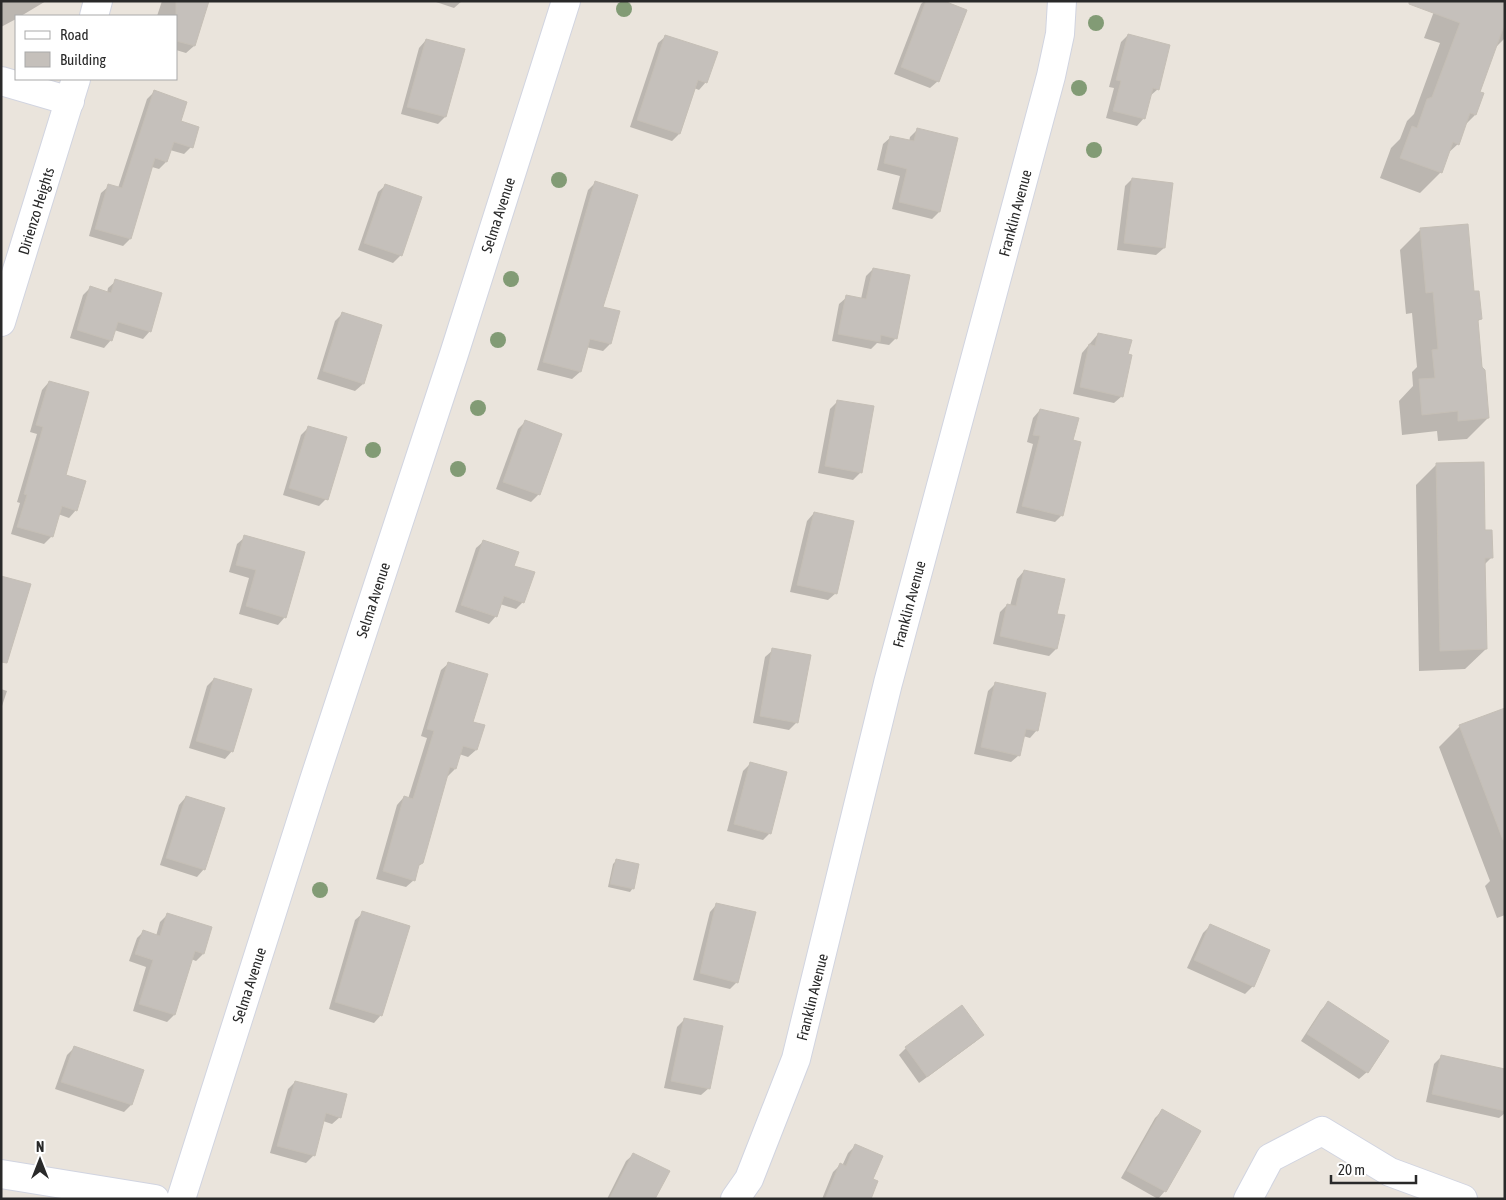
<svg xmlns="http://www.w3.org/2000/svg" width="1506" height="1200" viewBox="0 0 1506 1200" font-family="'Asap Condensed',sans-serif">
  <rect width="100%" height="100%" fill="#eae4dc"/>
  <g fill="#0003">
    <polygon points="1,1 46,1 21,16 16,16 16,19 1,27"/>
    <polygon points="162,1 207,3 194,46 186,53 176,50 176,16 157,16"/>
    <polygon points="433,1 462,1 454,8"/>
    <polygon points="924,1 941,1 938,81 930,88 894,74 921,4"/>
    <polygon points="1505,2 1505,38 1494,49 1478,92 1475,115 1465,125 1458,144 1447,154 1441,172 1420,193 1380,178 1391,148 1400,139 1407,121 1414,114 1440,43 1424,38 1436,6"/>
    <polygon points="1128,35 1158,89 1150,96 1144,118 1137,126 1106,118 1114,88 1109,87 1121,42"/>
    <polygon points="666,36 706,82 699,90 694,88 679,134 672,141 630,127 658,43"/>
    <polygon points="426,40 445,117 438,124 401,114 419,48"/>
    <polygon points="154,92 191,147 184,154 170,150 166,162 159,169 152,167 130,239 123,246 89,236 101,193 109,186 118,188 147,99"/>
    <polygon points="917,130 939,212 932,219 892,209 900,176 877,170 883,144 891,137 909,142 910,137"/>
    <polygon points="1132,179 1164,248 1156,255 1117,250 1125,186"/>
    <polygon points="595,183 601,308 610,344 603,351 586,347 580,372 572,379 537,370 588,190"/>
    <polygon points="386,185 401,255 393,263 358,250 378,192"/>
    <polygon points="1420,230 1473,292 1480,319 1477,322 1488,418 1467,439 1438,441 1437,431 1402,435 1399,401 1413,386 1412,372 1417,367 1412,313 1406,314 1400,250"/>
    <polygon points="873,269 896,338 889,345 877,343 871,349 832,341 839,304 847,297 861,299 866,276"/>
    <polygon points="116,281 150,331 143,339 114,330 111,340 104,348 70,338 83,295 90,288 107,293 108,288"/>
    <polygon points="342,314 363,384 355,391 317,379 335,321"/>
    <polygon points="1098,334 1127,355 1122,396 1114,403 1073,394 1082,353"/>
    <polygon points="49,382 64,476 76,510 69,518 58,514 52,536 44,544 11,534 20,503 17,502 37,434 30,432 42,390"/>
    <polygon points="838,401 861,472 853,480 818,473 830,409"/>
    <polygon points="1040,410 1062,515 1055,522 1016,513 1033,444 1027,442 1033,418"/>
    <polygon points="525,422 539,494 531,502 496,489 518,429"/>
    <polygon points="309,427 326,499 319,506 283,495 301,435"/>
    <polygon points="1436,465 1484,532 1492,557 1484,565 1486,649 1465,669 1419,671 1416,485"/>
    <polygon points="814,513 836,593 828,600 790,592 807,521"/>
    <polygon points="245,537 285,617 278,625 239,614 249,578 229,572 237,544"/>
    <polygon points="484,541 513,566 523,602 516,609 500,604 496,616 489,624 455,612 476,548"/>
    <polygon points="1024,571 1056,615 1056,649 1049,656 993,644 1000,612 1007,605 1010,606 1017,579"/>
    <polygon points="773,650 797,722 789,730 753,723 765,657"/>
    <polygon points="449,663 471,723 483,726 476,750 468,757 459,754 455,769 448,776 446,776 422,863 417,867 414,880 406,887 376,879 397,805 404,797 408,799 427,738 421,736 441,670"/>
    <polygon points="214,679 232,751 225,759 189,748 207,686"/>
    <polygon points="995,684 1037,730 1030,738 1023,736 1019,755 1011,762 974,754 988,691"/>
    <polygon points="1,689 7,691 1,709"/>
    <polygon points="1505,720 1505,915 1497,918 1485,886 1490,881 1439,747 1460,726"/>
    <polygon points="750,764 770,833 763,840 727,831 743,771"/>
    <polygon points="186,797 204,869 197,877 160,865 179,805"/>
    <polygon points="616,861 633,888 630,892 608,887 613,864"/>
    <polygon points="717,904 737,982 730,989 693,980 710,912"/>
    <polygon points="363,913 381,1015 374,1023 329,1009 355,920"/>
    <polygon points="167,915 203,954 196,961 191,959 174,1015 167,1022 133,1011 146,967 129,961 137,938 144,931 156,936 160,922"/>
    <polygon points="1211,925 1253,986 1245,994 1187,968 1203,933"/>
    <polygon points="1329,1003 1387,1041 1367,1072 1359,1079 1301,1041 1321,1010"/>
    <polygon points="685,1019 709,1088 701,1095 664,1088 677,1027"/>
    <polygon points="983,1035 975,1042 919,1083 899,1055 906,1048"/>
    <polygon points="74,1048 131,1105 124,1112 55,1089 67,1055"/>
    <polygon points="1442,1056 1505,1070 1505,1113 1499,1118 1426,1102 1434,1064"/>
    <polygon points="295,1082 340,1117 332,1124 323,1121 314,1155 306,1163 270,1153 288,1089"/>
    <polygon points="1162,1111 1165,1191 1158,1199 1121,1178 1155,1118"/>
    <polygon points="855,1146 872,1180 869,1199 822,1199 833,1172 840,1165 842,1166 848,1153"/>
    <polygon points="634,1154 654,1199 607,1199 626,1161"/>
  </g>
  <g fill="#c5c0bb" stroke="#c5bfb6">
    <polygon points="176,1 209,1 195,46 176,41"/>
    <polygon points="926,1 944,1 967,10 939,82 901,67"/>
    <polygon points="1409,1 1505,1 1505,23 1480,92 1484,93 1476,115 1470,113 1459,145 1453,142 1442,173 1400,158 1412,126 1417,128 1427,99 1432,97 1460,23 1409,4"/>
    <polygon points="1128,34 1170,45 1159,90 1153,88 1145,119 1113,111 1121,81 1116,80"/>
    <polygon points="665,35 718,52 707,83 698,80 680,134 637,120"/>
    <polygon points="426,39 465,49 446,117 407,107"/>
    <polygon points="154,90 187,102 181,121 199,127 193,148 174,142 167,162 155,158 131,239 95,229 108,184 122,188"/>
    <polygon points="917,128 958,138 940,212 899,202 907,169 884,163 890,136 914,141"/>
    <polygon points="1132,178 1173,183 1165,248 1124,243"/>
    <polygon points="595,181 638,195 603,307 620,311 611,344 590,339 581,372 543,362"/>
    <polygon points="385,184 422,197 402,256 364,243"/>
    <polygon points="1468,224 1474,291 1479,291 1482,319 1478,320 1482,367 1485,370 1489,418 1458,421 1458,411 1422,415 1419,379 1435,378 1432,350 1438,349 1433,292 1426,293 1420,228"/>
    <polygon points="873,268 910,275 897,339 881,335 880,342 838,334 846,295 866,299"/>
    <polygon points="115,279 162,293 151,332 118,322 112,341 77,330 90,286 111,293"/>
    <polygon points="342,312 382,325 364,384 323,371"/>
    <polygon points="1098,333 1132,340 1128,354 1132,355 1123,397 1080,387 1089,344 1095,346"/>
    <polygon points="49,381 89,392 66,475 86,481 77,511 62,506 53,537 17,527 27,495 24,494 43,427 36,425"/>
    <polygon points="837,400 874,406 862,473 825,466"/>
    <polygon points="1040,409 1079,418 1073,440 1081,442 1063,516 1022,506 1040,436 1033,435"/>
    <polygon points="525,420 562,434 540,495 503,482"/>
    <polygon points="308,426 347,437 328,500 289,488"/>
    <polygon points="1484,462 1485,530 1492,530 1493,558 1485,558 1487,649 1440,651 1436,463"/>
    <polygon points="814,512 854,521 837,594 797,585"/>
    <polygon points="244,535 305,552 286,618 246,606 256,570 236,565"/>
    <polygon points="483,540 519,552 514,566 535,572 524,603 504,596 497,617 461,605"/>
    <polygon points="1024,570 1065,579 1057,614 1065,615 1057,649 1000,636 1007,604 1016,606"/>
    <polygon points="1,576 31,584 7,663 1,662"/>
    <polygon points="772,648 811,655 798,723 760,716"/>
    <polygon points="448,662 488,674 473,722 485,725 477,750 463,746 456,769 450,767 423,863 419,865 415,881 383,871 404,796 413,799 434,731 427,729"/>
    <polygon points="214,678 252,689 233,752 196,741"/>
    <polygon points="995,682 1046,693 1038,731 1026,729 1020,756 981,747"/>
    <polygon points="1505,708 1505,839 1503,840 1459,725"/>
    <polygon points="750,762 787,772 771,834 734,824"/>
    <polygon points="186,796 225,808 205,870 166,858"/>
    <polygon points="616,859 639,864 634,889 610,884"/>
    <polygon points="716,903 756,912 738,983 700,973"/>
    <polygon points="362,911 410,926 382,1016 335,1002"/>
    <polygon points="167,913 212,927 204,954 195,951 175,1015 139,1004 153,960 135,954 143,930 160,936"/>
    <polygon points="1210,924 1270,950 1254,987 1194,960"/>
    <polygon points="1328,1001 1389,1041 1368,1073 1307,1034"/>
    <polygon points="962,1005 984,1035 927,1077 905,1047"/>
    <polygon points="684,1018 723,1026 710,1089 671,1081"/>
    <polygon points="74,1046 144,1070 132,1105 61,1082"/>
    <polygon points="1441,1055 1505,1069 1505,1111 1432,1094"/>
    <polygon points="295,1081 347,1094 341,1118 326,1113 315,1156 277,1146"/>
    <polygon points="1162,1109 1201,1131 1166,1192 1127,1171"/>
    <polygon points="855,1144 883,1156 873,1179 878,1181 871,1199 825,1199 840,1163 846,1166"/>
    <polygon points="633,1153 670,1171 655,1199 609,1199"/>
  </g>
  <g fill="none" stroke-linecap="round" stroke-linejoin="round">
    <defs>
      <g id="minor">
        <polyline points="94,16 98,1"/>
        <polyline points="1,81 70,101"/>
        <polyline points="1,322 76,79"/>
        <polyline points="1,1174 155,1199"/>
        <polyline points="181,1199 314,780 454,354 566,1"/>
        <polyline points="735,1199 749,1179 796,1059 888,683 1051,76 1060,34 1062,1"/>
        <polyline points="1248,1199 1270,1158 1322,1131 1390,1172 1463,1199"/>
      </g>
    </defs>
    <use href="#minor" stroke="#d1d4e0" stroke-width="30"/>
    <use href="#minor" stroke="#fff" stroke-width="28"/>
  </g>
  <g fill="#829b75">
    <circle cx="624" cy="9" r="8"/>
    <circle cx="1096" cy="23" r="8"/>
    <circle cx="1079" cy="88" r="8"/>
    <circle cx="1094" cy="150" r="8"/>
    <circle cx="559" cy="180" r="8"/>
    <circle cx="511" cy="279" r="8"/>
    <circle cx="498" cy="340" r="8"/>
    <circle cx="478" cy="408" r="8"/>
    <circle cx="373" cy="450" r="8"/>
    <circle cx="458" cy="469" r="8"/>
    <circle cx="320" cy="890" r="8"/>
  </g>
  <g text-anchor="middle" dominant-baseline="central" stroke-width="5" stroke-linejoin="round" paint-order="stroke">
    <g font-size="15" fill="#292929" stroke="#fff">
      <text transform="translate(36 211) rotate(-73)">Dirienzo Heights</text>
      <text transform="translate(1015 213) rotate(-75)">Franklin Avenue</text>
      <text transform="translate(498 215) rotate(-72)">Selma Avenue</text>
      <text transform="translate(373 600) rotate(-72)">Selma Avenue</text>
      <text transform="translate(909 604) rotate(-75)">Franklin Avenue</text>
      <text transform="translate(249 985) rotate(-72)">Selma Avenue</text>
      <text transform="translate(812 997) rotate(-76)">Franklin Avenue</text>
    </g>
  </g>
  <rect width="1506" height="1200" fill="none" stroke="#292929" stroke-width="5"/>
  <rect x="15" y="15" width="162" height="65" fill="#ffffff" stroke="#a9a9a9"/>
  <rect x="25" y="31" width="25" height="8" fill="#ffffff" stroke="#a9a9a9"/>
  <text x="60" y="40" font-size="15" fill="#292929">Road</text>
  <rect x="25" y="52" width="25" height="15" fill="#c5c0bb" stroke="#a9a9a9"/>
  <text x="60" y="65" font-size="15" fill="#292929">Building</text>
  <g transform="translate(40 1160)" stroke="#ffffff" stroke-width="4" paint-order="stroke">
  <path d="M0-4L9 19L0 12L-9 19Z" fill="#292929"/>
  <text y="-8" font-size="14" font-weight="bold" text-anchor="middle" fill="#292929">N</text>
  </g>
  <path d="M1331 1175v8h85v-8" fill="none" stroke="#292929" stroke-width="2.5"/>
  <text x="1338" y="1175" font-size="15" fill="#292929" stroke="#ffffff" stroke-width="4" paint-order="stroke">20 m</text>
</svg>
